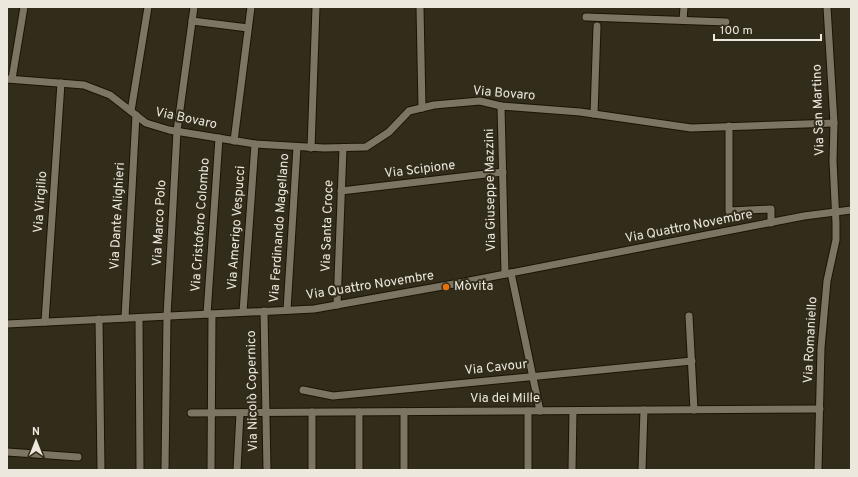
<svg xmlns="http://www.w3.org/2000/svg" width="858" height="477" viewBox="0 0 858 477" font-family="Overpass,sans-serif">
  <rect width="100%" height="100%" fill="#322c1b"/>
  <g fill="none" stroke-linecap="round" stroke-linejoin="round">
    <defs>
      <g id="minor">
        <polyline points="420,7 422,108"/>
        <polyline points="586,17 726,22"/>
        <polyline points="683,20 684,7"/>
        <polyline points="192,21 248,28"/>
        <polyline points="7,79 84,85 110,95 146,123 169,130 255,144 324,148 366,147 389,132 409,111 434,105 480,101 501,106 580,112 691,128 834,123"/>
        <polyline points="12,79 24,7"/>
        <polyline points="501,106 505,274"/>
        <polyline points="131,111 148,7"/>
        <polyline points="594,114 597,26"/>
        <polyline points="729,126 729,211 771,209 771,223"/>
        <polyline points="234,141 251,7"/>
        <polyline points="311,148 316,7"/>
        <polyline points="341,191 503,172"/>
        <polyline points="511,273 540,411"/>
        <polyline points="337,305 343,148"/>
        <polyline points="287,310 297,147"/>
        <polyline points="264,311 267,470"/>
        <polyline points="243,312 255,144"/>
        <polyline points="207,314 219,138"/>
        <polyline points="689,316 694,410"/>
        <polyline points="125,318 136,115"/>
        <polyline points="139,318 140,470"/>
        <polyline points="99,319 101,470"/>
        <polyline points="45,322 61,83"/>
        <polyline points="7,324 314,309 454,284 804,216 851,210"/>
        <polyline points="303,390 333,396 692,361"/>
        <polyline points="528,411 528,470"/>
        <polyline points="312,412 312,470"/>
        <polyline points="359,412 359,470"/>
        <polyline points="191,413 820,409"/>
        <polyline points="7,452 78,457"/>
        <polyline points="165,470 167,316 177,131 194,7"/>
        <polyline points="211,470 212,314"/>
        <polyline points="237,470 240,413"/>
        <polyline points="404,470 404,412"/>
        <polyline points="572,470 573,411"/>
        <polyline points="642,470 644,410"/>
        <polyline points="818,470 821,348 827,281 836,240 836,223 833,161 834,123 827,7"/>
      </g>
    </defs>
    <use href="#minor" stroke="#1a1405" stroke-width="9"/>
    <use href="#minor" stroke="#7d7563" stroke-width="7"/>
  </g>
  <circle fill="#e8710a" stroke="#322c1b" stroke-width="1.5" cx="446" cy="287" r="4"/>
  <g text-anchor="middle" dominant-baseline="central" stroke-width="4" stroke-linejoin="round" paint-order="stroke">
    <g font-size="13" fill="#ece8dd" stroke="#322c1b">
      <text transform="translate(504 94) rotate(5)">Via Bovaro</text>
      <text transform="translate(819 110) rotate(-92)">Via San Martino</text>
      <text transform="translate(186 119) rotate(12)">Via Bovaro</text>
      <text transform="translate(420 170) rotate(-7)">Via Scipione</text>
      <text transform="translate(491 190) rotate(-91)">Via Giuseppe Mazzini</text>
      <text transform="translate(41 202) rotate(-86)">Via Virgilio</text>
      <text transform="translate(118 216) rotate(-87)">Via Dante Alighieri</text>
      <text transform="translate(160 223) rotate(-87)">Via Marco Polo</text>
      <text transform="translate(201 225) rotate(-86)">Via Cristoforo Colombo</text>
      <text transform="translate(328 226) rotate(-88)">Via Santa Croce</text>
      <text transform="translate(689 227) rotate(-11)">Via Quattro Novembre</text>
      <text transform="translate(237 228) rotate(-86)">Via Amerigo Vespucci</text>
      <text transform="translate(280 228) rotate(-86)">Via Ferdinando Magellano</text>
      <text transform="translate(370 286) rotate(-9)">Via Quattro Novembre</text>
      <text transform="translate(811 340) rotate(-87)">Via Romaniello</text>
      <text transform="translate(496 368) rotate(-6)">Via Cavour</text>
      <text transform="translate(253 391) rotate(-91)">Via Nicolò Copernico</text>
      <text x="505" y="399">Via dei Mille</text>
    </g>
    <g font-size="13" fill="#ece8dd" stroke="#322c1b" text-anchor="start">
      <text x="454" y="287">Mòvita</text>
    </g>
  </g>
  <rect width="858" height="477" fill="none" stroke="#ece8dd" stroke-width="16"/>
  <g transform="translate(36 441)" stroke="#322c1b" stroke-width="3" paint-order="stroke">
  <path d="M0-3L7 15L0 10L-7 15Z" fill="#ece8dd"/>
  <text y="-6" font-size="11" font-weight="bold" text-anchor="middle" fill="#ece8dd">N</text>
  </g>
  <path d="M714 34v6h107v-6" fill="none" stroke="#ece8dd" stroke-width="2"/>
  <text x="720" y="34" font-size="12" fill="#ece8dd" stroke="#322c1b" stroke-width="3" paint-order="stroke">100 m</text>
</svg>
